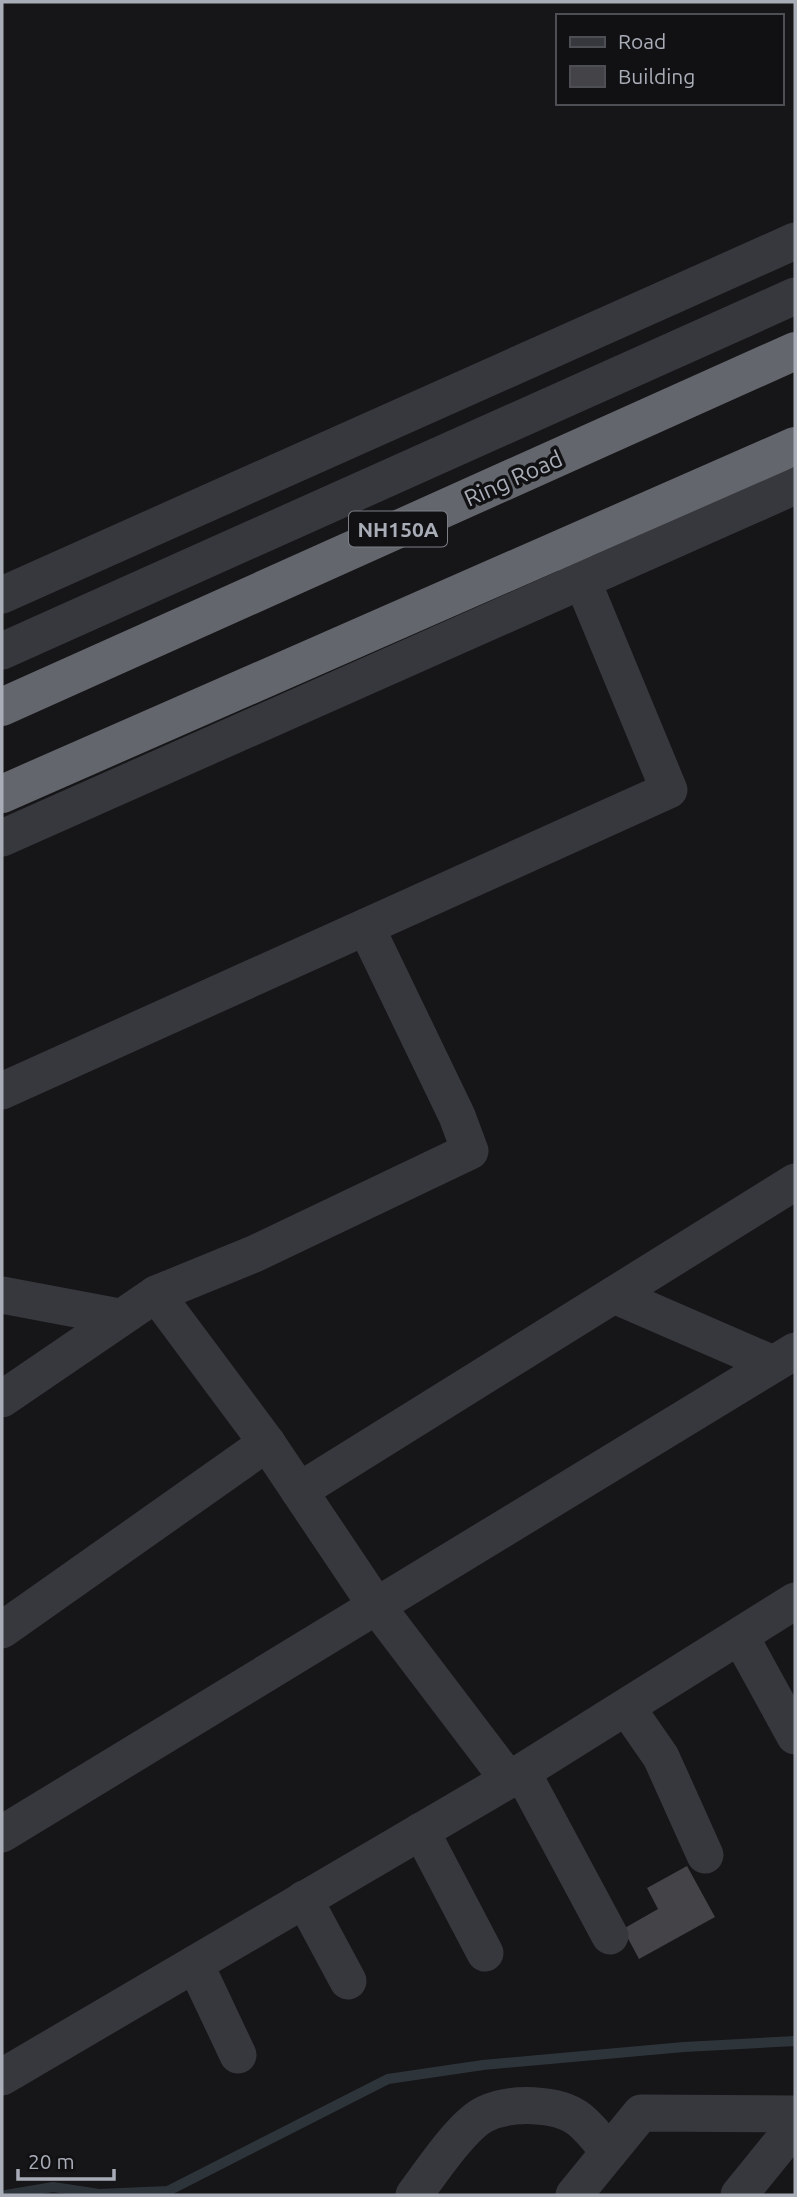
<svg xmlns="http://www.w3.org/2000/svg" width="797" height="2197" viewBox="0 0 797 2197" font-family="Ubuntu,sans-serif">
  <rect width="100%" height="100%" fill="#161618"/>
  <g fill="none" stroke-linecap="round" stroke-linejoin="round">
    <polyline stroke="#2d353b" stroke-width="10" points="6,2195 53,2187 99,2194 168,2191 388,2079 483,2065 684,2047 795,2041"/>
  </g>
  <polygon fill="#434348" points="687,1866 715,1917 639,1959 623,1929 658,1909 647,1888"/>
  <g fill="none" stroke-linecap="round" stroke-linejoin="round">
    <g stroke="#37383d" stroke-width="37">
      <polyline points="2,595 795,241"/>
      <polyline points="2,651 795,296"/>
      <polyline points="2,838 795,486"/>
      <polyline points="2,1091 669,790 568,546"/>
      <polyline points="156,1294 254,1254 470,1151 457,1116 366,927"/>
      <polyline points="2,1295 119,1317"/>
      <polyline points="614,1295 773,1364"/>
      <polyline points="2,1399 156,1294 267,1443 375,1604 508,1779"/>
      <polyline points="299,1491 795,1182"/>
      <polyline points="2,1630 267,1443"/>
      <polyline points="740,1636 795,1736"/>
      <polyline points="627,1708 661,1757 705,1855"/>
      <polyline points="522,1772 610,1936"/>
      <polyline points="421,1831 485,1953"/>
      <polyline points="2,1834 795,1351"/>
      <polyline points="304,1899 348,1981"/>
      <polyline points="195,1964 238,2055"/>
      <polyline points="2,2077 522,1772 795,1601"/>
      <path d="M414 2195C430 2174 462 2125 485 2114 509 2102 558 2102 580 2120 591 2129 600 2141 609 2152"/>
      <polyline points="574,2195 641,2113 795,2114"/>
      <polyline points="739,2195 795,2126"/>
    </g>
    <g stroke="#64666d" stroke-width="38">
      <polyline points="2,707 795,351"/>
      <polyline points="2,794 795,446"/>
    </g>
  </g>
  <g text-anchor="middle" dominant-baseline="central" stroke-width="7" stroke-linejoin="round" paint-order="stroke">
    <rect fill="#111113" stroke="#7b7e86" stroke-width="2" x="349" y="511.5" width="98" height="35" rx="5"/>
    <g font-size="21" font-weight="bold" fill="#a9adb7">
      <text x="398" y="529">NH150A</text>
    </g>
    <g font-size="23" fill="#a9adb7" stroke="#111113">
      <text transform="translate(513 478) rotate(-24)">Ring Road</text>
    </g>
  </g>
  <rect width="797" height="2197" fill="none" stroke="#a9adb7" stroke-width="7"/>
  <rect x="556" y="14" width="228" height="91" fill="#111113" stroke="#4e4f55" stroke-width="2"/>
  <rect x="570" y="37" width="35" height="10" fill="#37383d" stroke="#4e4f55" stroke-width="2"/>
  <text x="618" y="49" font-size="21" fill="#a9adb7">Road</text>
  <rect x="570" y="66" width="35" height="21" fill="#434348" stroke="#4e4f55" stroke-width="2"/>
  <text x="618" y="84" font-size="21" fill="#a9adb7">Building</text>
  <path d="M18 2169v10h96v-10" fill="none" stroke="#a9adb7" stroke-width="3.5"/>
  <text x="28" y="2169" font-size="21" fill="#a9adb7" stroke="#111113" stroke-width="5" paint-order="stroke">20 m</text>
</svg>
